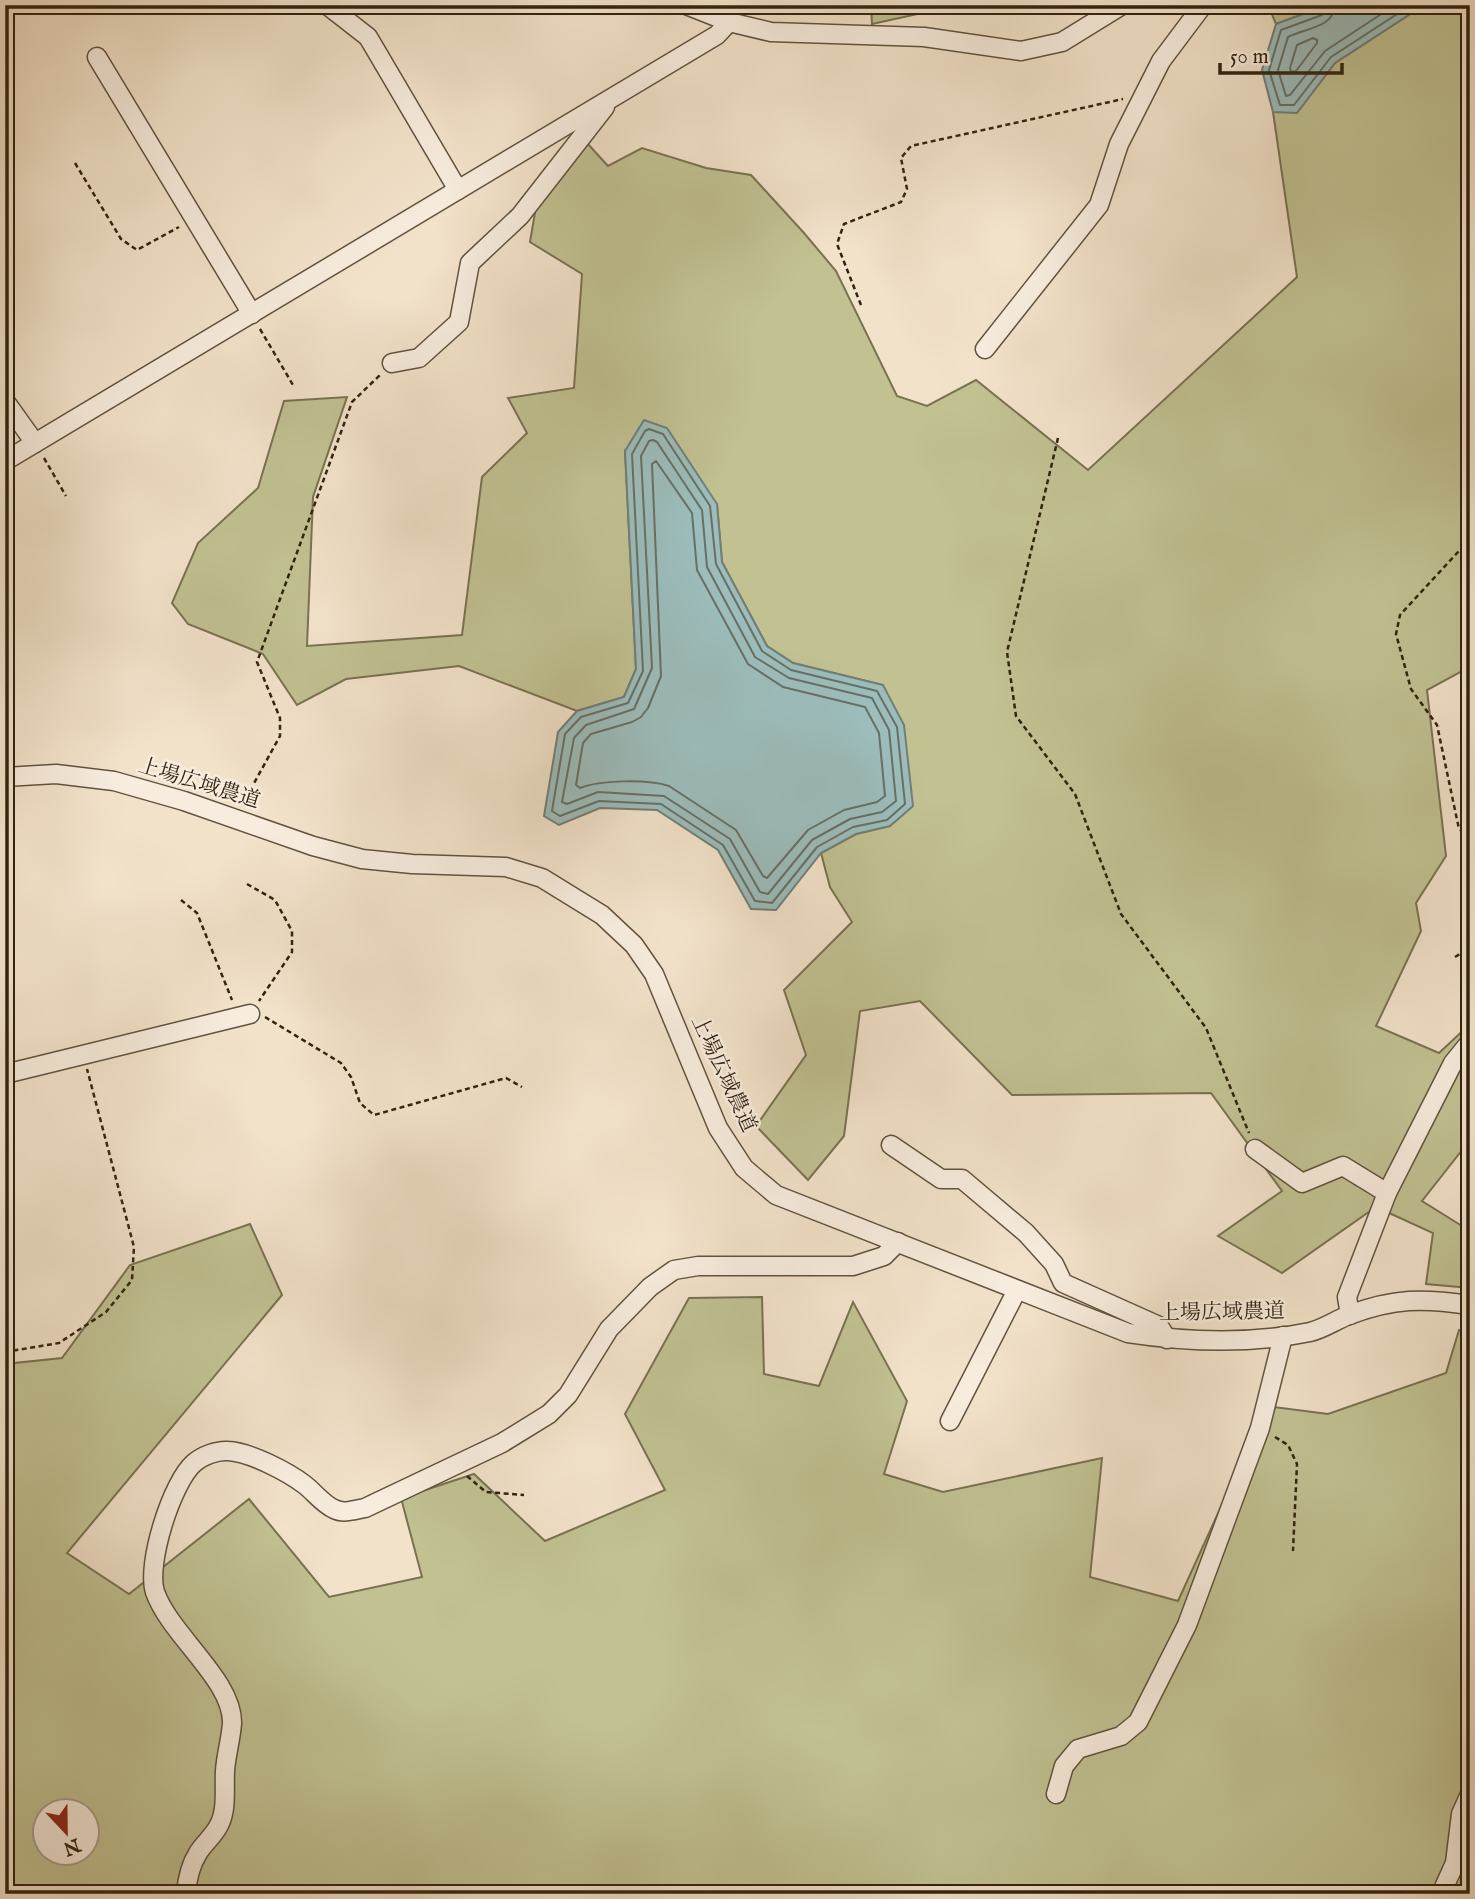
<svg xmlns="http://www.w3.org/2000/svg" width="1475" height="1899" viewBox="0 0 1475 1899" font-family="'IM FELL English','Noto Serif JP',serif">
  <rect width="100%" height="100%" fill="#f2e2ca"/>
  <filter id="stains"><feTurbulence type="fractalNoise" baseFrequency=".00286" numOctaves="4"/><feColorMatrix values="0 0 0 0 .2 0 0 0 0 .09 0 0 0 0 .02 0 0 0 .5 -.17"/></filter>
  <radialGradient id="worn" r=".72"><stop offset=".6" stop-color="#630" stop-opacity="0"/><stop offset="1" stop-color="#630" stop-opacity=".3"/></radialGradient>
  <g fill="#c1c192" stroke="#797251" stroke-width="2" fill-rule="evenodd">
    <polygon points="871,5 945,5 945,8 872,24"/>
    <polygon points="1268,5 1328,5 1276,24"/>
    <polygon points="1424,5 1470,5 1470,687 1462,671 1427,690 1446,856 1416,903 1421,931 1376,1026 1439,1053 1470,1024 1470,1140 1422,1201 1470,1231 1470,1288 1426,1284 1433,1233 1376,1207 1282,1273 1218,1236 1282,1191 1211,1093 1012,1095 920,1001 860,1011 844,1136 808,1180 756,1126 806,1055 784,990 852,922 830,887 821,853 856,834 890,826 883,685 793,663 767,646 722,562 717,504 625,451 636,669 624,697 577,711 459,666 346,679 297,705 263,654 188,624 172,603 198,543 258,488 284,401 347,397 313,497 307,646 462,635 482,477 527,433 508,398 574,388 582,274 530,242 540,183 587,143 608,166 642,148 706,168 751,175 804,233 836,271 897,396 927,406 976,380 1088,470 1297,277 1273,112 1297,112 1335,63"/>
    <path d="M250 1224 282 1295 67 1553 129 1594 249 1499 329 1597 422 1577 401 1498 474 1474 545 1541 665 1490 625 1414 689 1298 762 1297 764 1374 819 1386 853 1302 907 1401 884 1474 943 1492 1102 1458 1090 1577 1178 1601 1267 1406 1328 1414 1446 1373 1459 1330 1470 1331V1894H8L5 1891V1364L62 1358 130 1265ZM46 1812H88V1854H46Z"/>
  </g>
  <g fill="#9cbdbc" stroke="#717f77" stroke-width="2">
    <polygon points="1328,5 1424,5 1335,63 1297,113 1273,112 1262,70 1276,24"/>
    <polygon points="644,420 667,428 717,504 722,562 767,646 793,663 883,685 904,725 913,806 890,826 856,834 821,853 776,910 751,909 718,850 657,810 600,808 559,825 544,816 558,732 577,711 624,697 636,669 625,451"/>
  </g>
  <g fill="none" stroke-linecap="round" stroke-linejoin="round">
    <g stroke="#667066" stroke-width="2">
      <polyline points="1327,5 1326,10 1322,15 1281,30 1269,70 1280,105 1294,105 1331,57 1411,5"/>
      <path d="M1335 5C1334 28 1305 28 1288 37L1278 70 1286 96 1290 95 1325 51 1395 5"/>
      <polygon points="1313,38 1317,40 1317,43 1296,71 1291,72 1290,68 1297,45"/>
      <polygon points="649,429 663,434 710,506 716,564 762,651 791,670 877,691 897,727 905,804 887,820 853,827 817,847 772,903 755,901 723,845 661,804 599,801 560,816 552,811 565,734 581,717 628,703 643,671 632,454 645,431"/>
      <polygon points="653,440 657,442 702,510 707,567 755,657 789,678 872,698 889,730 896,801 882,812 850,819 812,840 768,894 760,892 730,839 664,796 598,792 567,804 562,802 574,738 586,725 634,709 652,668 641,456 649,441"/>
      <path d="M656 461 692 513 697 570 748 664 783 687 865 707 879 733 885 796 877 802 844 810 808 830 767 878 763 876 736 830 669 786C648 779 600 780 580 788L576 785 583 743 591 734 632 722 641 717 648 708 661 676 652 464Z"/>
    </g>
    <defs>
      <g id="minor">
        <polyline points="327,5 368,37 458,190"/>
        <polyline points="686,5 729,22 771,32 924,37 1021,51 1062,42 1122,5"/>
        <polyline points="97,57 252,314"/>
        <polyline points="985,349 1099,205 1119,144 1161,61 1203,5"/>
        <polyline points="392,363 419,358 459,322 470,263 520,216 605,107"/>
        <polyline points="5,401 35,443"/>
        <polyline points="5,461 717,35 729,22"/>
        <path d="M5 777 56 774 114 781 184 801 313 846 362 859 412 864 506 867 542 878 602 915 634 945 654 974 718 1128 744 1168 776 1195 1128 1333C1187 1342 1252 1344 1310 1332 1323 1329 1336 1320 1349 1315 1394 1298 1423 1298 1470 1305"/>
        <polyline points="5,1074 250,1014"/>
        <polyline points="891,1145 941,1179 962,1179 1026,1233 1054,1264 1063,1283 1159,1326 1167,1339"/>
        <polyline points="1255,1149 1302,1183 1343,1166 1387,1193"/>
        <polyline points="1350,1315 1347,1297 1387,1193 1453,1063 1470,1042"/>
        <polyline points="950,1421 1017,1290"/>
        <polyline points="1056,1794 1064,1766 1078,1749 1121,1736 1138,1722 1187,1625 1260,1428 1283,1336"/>
        <path d="M186 1894C187 1881 191 1864 198 1853 204 1843 215 1835 220 1823 227 1808 224 1788 225 1771 226 1755 231 1739 232 1723 233 1680 170 1635 155 1592 146 1564 172 1482 194 1463 202 1456 217 1450 228 1451 250 1452 288 1472 305 1485 314 1492 323 1504 334 1509 344 1514 354 1510 365 1508L502 1443 549 1414 568 1395 609 1329 650 1287 674 1270 698 1266H853L884 1256 898 1242"/>
        <polyline points="1441,1894 1455,1863 1461,1814 1470,1794"/>
      </g>
    </defs>
    <use href="#minor" stroke="#61533e" stroke-width="21"/>
    <g stroke="#312310" stroke-width="2.5" stroke-dasharray="5 3.5" stroke-linecap="butt">
      <polyline points="75,163 121,239 137,250 179,227"/>
      <polyline points="861,305 837,244 844,224 901,202 907,189 901,158 911,146 1123,99"/>
      <polyline points="260,329 293,385"/>
      <polyline points="1058,438 1007,652 1016,716 1075,794 1121,914 1206,1028 1249,1133"/>
      <polyline points="44,458 66,496"/>
      <polyline points="1470,539 1400,615 1396,634 1411,689 1437,725 1459,829 1470,836"/>
      <polyline points="242,805 280,736 280,718 257,662 352,402 380,375"/>
      <polyline points="247,884 275,900 292,931 292,952 259,1001"/>
      <polyline points="181,900 197,913 232,1000"/>
      <polyline points="1455,957 1470,948"/>
      <polyline points="265,1017 341,1063 351,1077 360,1103 374,1115 506,1078 522,1087"/>
      <polyline points="5,1352 59,1343 106,1312 132,1280 134,1247 87,1069"/>
      <polyline points="1275,1437 1288,1445 1297,1464 1293,1551"/>
      <polyline points="467,1476 486,1492 524,1495"/>
    </g>
    <use href="#minor" stroke="#f7ecdd" stroke-width="18"/>
  </g>
  <g text-anchor="middle" dominant-baseline="central" stroke-width="5" stroke-linejoin="round" paint-order="stroke">
    <g font-size="21" fill="#312310" stroke="#f7ecdd">
      <text transform="translate(199 784) rotate(17)">上場広域農道</text>
      <text transform="translate(723 1074) rotate(65)">上場広域農道</text>
      <text transform="translate(1222 1313) rotate(-1)">上場広域農道</text>
    </g>
  </g>
  <rect width="1475" height="1899" fill="none" stroke="#f2e2ca" stroke-width="28"/>
  <rect x="7" y="7" width="1461" height="1885" fill="none" stroke="#312310" stroke-width="3.5"/>
  <rect x="14" y="14" width="1447" height="1871" fill="none" stroke="#312310" stroke-width="2"/>
  <g transform="translate(66 1832) rotate(158)"><circle r="33" fill="#f7ecdd" stroke="#a89c8b" stroke-width="2"/>
  <path d="M0-5L12 26L0 18L-12 26Z" fill="#8f2418"/>
  <text y="-10" font-size="19" font-weight="bold" text-anchor="middle" fill="#312310">N</text>
  </g>
  <path d="M1220 63v10h122v-10" fill="none" stroke="#312310" stroke-width="3.5"/>
  <text x="1230" y="63" font-size="21" fill="#312310" stroke="#f7ecdd" stroke-width="5" paint-order="stroke">50 m</text>
  <rect width="100%" height="100%" filter="url(#stains)"/>
  <rect width="100%" height="100%" fill="url(#worn)"/>
</svg>
